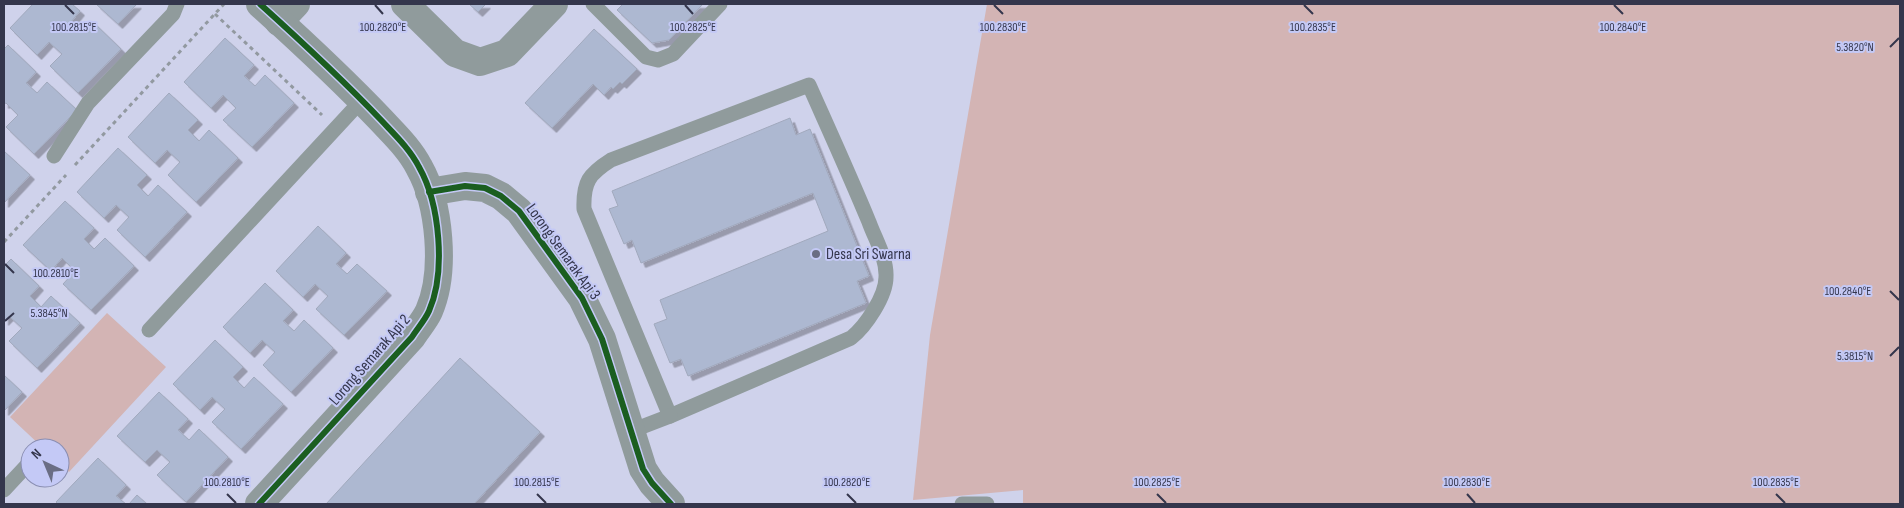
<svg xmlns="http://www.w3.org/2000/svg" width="1904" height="508" viewBox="0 0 1904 508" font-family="'Sofia Sans Condensed',sans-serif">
  <defs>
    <filter id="shadow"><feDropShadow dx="4.5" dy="4.5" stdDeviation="0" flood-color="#0004"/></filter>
  </defs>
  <rect width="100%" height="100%" fill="#cfd2eb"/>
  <g fill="#d3b4b4">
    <polygon points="987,4 1900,4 1900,504 1023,504 1023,490 913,500 930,335"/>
    <polygon points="107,313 166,367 69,472 60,463 60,448 43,448 10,417"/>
  </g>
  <g fill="#adb8d1" stroke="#a1a9bd" filter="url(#shadow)">
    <polygon points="33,4 72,4 80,11 71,22 81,32 92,21 121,49 78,93 50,66 62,54 49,42 37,55 10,28"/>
    <polygon points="96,4 137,4 118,24"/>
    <polygon points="469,4 486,4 478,12"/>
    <polygon points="623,4 703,4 669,40 652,43 617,10"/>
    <polygon points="594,29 637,69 622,84 620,82 613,89 611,87 604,95 593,84 552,128 525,103"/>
    <polygon points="225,38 254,65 244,76 255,86 265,75 294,103 252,147 223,120 236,108 223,95 211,108 184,82"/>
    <polygon points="8,45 36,72 26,83 37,93 47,82 77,110 34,154 6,127 18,115 6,103 4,104 4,49"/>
    <polygon points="169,93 198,120 188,130 199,141 209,130 238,158 196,202 168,175 180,162 167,150 155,163 128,137"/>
    <polygon points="790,118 796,135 810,129 869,276 857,281 866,303 688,376 681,359 670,363 654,324 667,319 660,300 828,231 813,193 641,263 632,240 624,244 609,209 618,206 612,191"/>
    <polygon points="118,148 147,175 137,185 148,196 158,185 187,212 145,257 117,230 129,217 116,205 104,218 77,192"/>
    <polygon points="4,151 30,175 4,203"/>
    <polygon points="65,201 94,228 84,239 94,249 105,238 134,266 91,310 63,284 75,271 62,258 51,271 23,245"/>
    <polygon points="318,226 346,253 336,264 347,274 357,264 387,291 344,335 316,309 328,296 315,284 303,297 276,271"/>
    <polygon points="11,259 39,286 30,296 41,307 51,296 80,323 37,368 9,341 22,328 9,316 4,321 4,266"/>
    <polygon points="265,283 293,310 283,321 294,331 304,320 333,348 291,392 263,365 275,352 262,340 250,353 223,327"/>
    <polygon points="215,340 243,367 233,377 244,388 254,377 283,404 241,449 212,422 225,409 212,397 200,410 173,384"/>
    <polygon points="460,358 540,432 474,504 326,504"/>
    <polygon points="4,375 22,392 4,411"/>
    <polygon points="159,392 188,419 178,430 189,440 199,429 228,457 186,502 157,475 170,462 157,450 145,462 117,436"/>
    <polygon points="98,458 126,485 116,496 126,504 58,504 56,502"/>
    <polygon points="137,495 147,504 129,504"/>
  </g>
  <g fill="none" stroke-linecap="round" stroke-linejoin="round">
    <g stroke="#9299a0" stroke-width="3" stroke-dasharray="4 4" stroke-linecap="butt">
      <polyline points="215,14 322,115"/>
      <polyline points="75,165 224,4"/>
      <polyline points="4,242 66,175"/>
    </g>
    <g stroke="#909b9c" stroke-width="15">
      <polyline points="593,4 646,57 658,60 673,54 720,4"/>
      <path d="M809 85C829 130 850 176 869 222 875 239 887 258 886 277 886 296 866 326 851 338L670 416 584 209C583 182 589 174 611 160Z"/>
      <polyline points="54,156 88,103 173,14 177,4"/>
      <polyline points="149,330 362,100"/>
      <polyline points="631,431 670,416"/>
      <polyline points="4,490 30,462"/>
      <polyline points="962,504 987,504"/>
    </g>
    <g stroke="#909b9c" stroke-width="28">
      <polyline points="405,4 455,53 480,62 507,53 554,4"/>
      <polyline points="279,22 296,4"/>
      <polyline points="429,192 465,186 485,188 501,196 519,211 582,298 602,339 643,469 652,483 671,504"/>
      <path d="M259 504 412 337C417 329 425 320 429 311 446 272 440 204 419 167 410 149 394 134 381 120 342 79 301 41 260 4"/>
    </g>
    <defs>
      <g id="cycleway">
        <polyline points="429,192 465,186 485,188 501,196 519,211 582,298 602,339 643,469 652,483 671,504"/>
        <path d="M259 504 412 337C417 329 425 320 429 311 446 272 440 204 419 167 410 149 394 134 381 120 342 79 301 41 260 4"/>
      </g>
    </defs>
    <use href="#cycleway" stroke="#c4c9f6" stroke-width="9"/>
    <use href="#cycleway" stroke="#1b5e20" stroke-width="6"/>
  </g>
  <path fill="none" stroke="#34364c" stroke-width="2" d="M65 5 74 14M375 5 383 14M685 5 693 14M994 5 1003 14M1304 5 1313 14M1614 5 1623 14M1890 47 1899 38M5 264 14 273M1890 291 1899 300M5 321 14 313M1890 356 1899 347M227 494 236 503M537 494 546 503M847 494 856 503M1157 494 1166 503M1467 494 1475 503M1776 494 1785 503"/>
  <circle fill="#6a6d84" stroke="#c4c9f6" stroke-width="2" cx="816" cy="254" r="5"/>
  <g text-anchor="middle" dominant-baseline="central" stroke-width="4" stroke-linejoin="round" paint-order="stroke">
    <g font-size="16" fill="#34364c" stroke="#c4c9f6">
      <text transform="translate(563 252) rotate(54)">Lorong Semarak Api 3</text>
      <text transform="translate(370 360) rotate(-49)">Lorong Semarak Api 2</text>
    </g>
    <g font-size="16" fill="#34364c" stroke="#c4c9f6" text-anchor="start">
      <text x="826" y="254">Desa Sri Swarna</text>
    </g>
  </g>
  <g font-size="12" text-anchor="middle" fill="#34364c" stroke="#c4c9f6" stroke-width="4" stroke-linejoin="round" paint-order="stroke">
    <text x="1003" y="31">100.2830°E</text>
    <text x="1313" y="31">100.2835°E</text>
    <text x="1623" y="31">100.2840°E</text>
    <text x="74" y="31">100.2815°E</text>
    <text x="383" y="31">100.2820°E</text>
    <text x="693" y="31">100.2825°E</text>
    <text x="1855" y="51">5.3820°N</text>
    <text x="56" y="277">100.2810°E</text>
    <text x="1848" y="295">100.2840°E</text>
    <text x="49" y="317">5.3845°N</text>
    <text x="1855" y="360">5.3815°N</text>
    <text x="227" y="486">100.2810°E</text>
    <text x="537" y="486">100.2815°E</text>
    <text x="847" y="486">100.2820°E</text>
    <text x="1157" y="486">100.2825°E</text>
    <text x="1467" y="486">100.2830°E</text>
    <text x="1776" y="486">100.2835°E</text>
  </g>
  <rect width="1904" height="508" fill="none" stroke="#34364c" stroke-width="10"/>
  <g transform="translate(45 463) rotate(316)"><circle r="24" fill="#c4c9f6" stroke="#8a8eb2"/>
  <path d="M0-4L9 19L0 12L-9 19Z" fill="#6a6d84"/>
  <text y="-8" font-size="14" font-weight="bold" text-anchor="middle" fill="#34364c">N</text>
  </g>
</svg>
